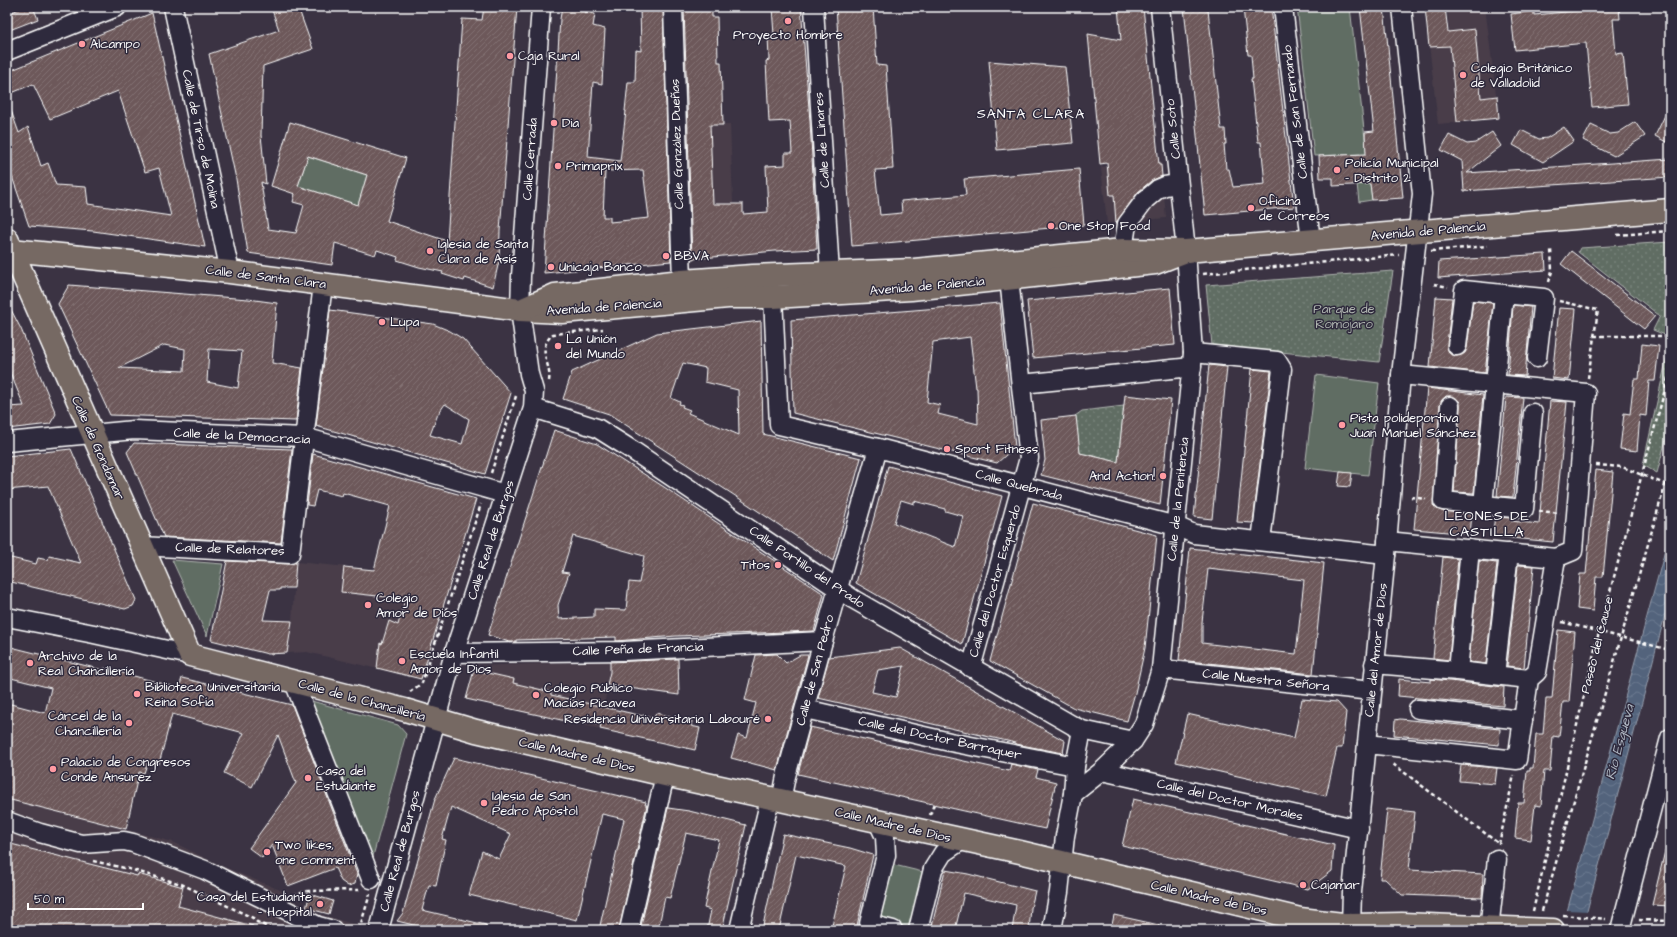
<svg xmlns="http://www.w3.org/2000/svg" width="1677" height="937" viewBox="0 0 1677 937" font-family="'Architects Daughter',sans-serif">
  <defs>
    <pattern id="park-dots" width="8" height="8" patternUnits="userSpaceOnUse"><rect width="8" height="8" fill="#606d63"/><path d="M2 2h.1M6 6h.1" fill="none" stroke="#78837a" stroke-width="1.8" stroke-linecap="round"/></pattern>
    <pattern id="water-waves" width="16" height="10" patternUnits="userSpaceOnUse"><rect width="16" height="10" fill="#52637c"/><path d="M0 5q4-4 8 0t8 0" fill="none" stroke="#6c7a90"/></pattern>
    <pattern id="building-hatch" width="6" height="6" patternUnits="userSpaceOnUse"><rect width="6" height="6" fill="#6d595a"/><path d="M-1 1l2-2M0 6l6-6M5 7l2-2" fill="none" stroke="#837273"/></pattern>
  </defs>
  <rect width="100%" height="100%" fill="#3b3343"/>
  <filter id="ink" filterUnits="userSpaceOnUse"><feTurbulence type="fractalNoise" baseFrequency=".025" numOctaves="2"/><feDisplacementMap in="SourceGraphic" scale="8" xChannelSelector="R" yChannelSelector="G"/><feConvolveMatrix kernelMatrix="1 2 1 2 8 2 1 2 1" color-interpolation-filters="sRGB"/></filter>
  <g filter="url(#ink)">
    <g fill="#4a3e4a">
      <polygon points="1447,7 1485,7 1499,118 1438,124 1428,34 1449,32"/>
      <polygon points="730,124 733,204 688,205 685,125"/>
      <polygon points="1161,161 1166,218 1107,223 1101,167"/>
      <polygon points="296,562 451,577 420,679 307,652 287,653 292,621"/>
      <polygon points="610,661 610,672 600,729 466,699 475,666"/>
      <polygon points="7,799 173,842 219,865 280,890 305,910 356,925 354,930 7,930"/>
    </g>
    <g fill="#606d63" stroke="#b0b6b1">
      <polygon points="1297,7 1350,7 1372,200 1359,202 1357,184 1362,183 1360,154 1314,156"/>
      <polygon points="308,156 367,175 358,205 298,186"/>
      <polygon points="1316,375 1379,383 1368,475 1305,468"/>
      <polygon points="172,560 223,564 207,636"/>
      <polygon points="308,700 398,725 406,734 372,860"/>
      <polygon points="890,864 927,873 913,928 876,919"/>
    </g>
    <g fill="url(#park-dots)" stroke="#b0b6b1">
      <polygon points="1670,242 1670,337 1653,330 1660,316 1578,252 1580,248"/>
      <polygon points="1393,271 1379,362 1212,345 1206,285"/>
      <polygon points="1670,343 1670,424 1657,473 1643,465"/>
      <polygon points="1124,406 1118,462 1080,453 1075,416 1082,411"/>
    </g>
    <polygon fill="url(#water-waves)" stroke="#97a1b0" points="1670,532 1670,596 1582,930 1562,930"/>
    <polygon fill="#3b3343" points="1566,910 1589,911 1584,930 1560,930"/>
    <g fill="url(#building-hatch)" stroke="#fff" fill-rule="evenodd">
      <polygon points="24,7 33,7 38,19 7,31 7,14"/>
      <path d="M271 7H298L313 49 263 66 261 135 266 184 261 182 268 229 296 233 304 205 293 202 295 194 271 186 290 122 406 158 387 221 447 241 462 19 482 20 484 7H517L500 231 499 261 493 287 465 278 464 281 442 274 443 272 419 267 397 260 398 257 377 250 375 255 335 243 332 265 248 253 236 179 209 54 279 30ZM308 156 367 175 358 205 298 186Z"/>
      <path d="M562 7H585L584 12 595 14 593 26 605 29 602 84 593 82 588 157 620 161 626 111H625L628 82H635L636 50 641 51 640 7H663L671 261 544 273 560 19ZM643 170 649 218 610 222V217H603L605 171Z"/>
      <polygon points="684,7 712,7 712,17 717,17 718,62 721,62 723,125 710,125 713,204 743,204 743,214 768,212 766,166 785,165 785,153 792,153 790,121 769,122 766,61 769,60 768,35 774,35 772,7 801,7 810,121 817,249 775,251 692,259"/>
      <polygon points="836,7 873,7 877,65 886,66 893,169 875,170 880,215 902,213 901,201 966,195 964,179 1079,169 1084,225 852,246"/>
      <polygon points="1118,7 1143,7 1159,165 1161,165 1162,176 1151,181 1138,192 1116,223 1114,195 1110,195 1107,163 1100,164 1088,34 1121,40"/>
      <polygon points="1184,7 1200,7 1200,10 1208,10 1221,129 1225,129 1226,144 1224,144 1226,169 1229,169 1233,187 1265,184 1261,142 1258,142 1251,79 1253,79 1251,55 1248,55 1243,7 1271,7 1294,207 1205,215"/>
      <polygon points="1360,7 1384,7 1403,198 1372,200 1370,184 1333,186 1333,178 1320,178 1319,156 1366,154 1365,132 1374,131"/>
      <polygon points="1425,7 1445,7 1448,32 1475,29 1481,98 1497,96 1499,118 1457,122 1450,46 1429,47"/>
      <polygon points="1575,7 1619,7 1620,19 1613,19 1616,54 1623,53 1628,104 1592,107 1586,43 1515,50 1511,14 1534,11 1534,15 1576,11"/>
      <polygon points="152,13 205,247 93,231 29,226 7,162 7,105 9,105 19,133 28,127 41,166 48,163 56,185 86,187 88,204 171,216 159,168 145,172 118,91 50,119 33,84 7,95 7,72"/>
      <polygon points="989,61 1065,67 1073,143 997,150"/>
      <polygon points="1670,105 1670,144 1655,136"/>
      <polygon points="1635,122 1645,136 1614,156 1583,140 1591,125 1610,134 1618,133"/>
      <polygon points="1564,127 1574,141 1543,162 1513,145 1521,130 1539,139 1547,138"/>
      <polygon points="1492,132 1501,146 1467,173 1670,159 1670,177 1464,191 1462,161 1441,150 1449,135 1467,144 1475,143"/>
      <polygon points="1571,251 1655,316 1644,329 1561,264"/>
      <polygon points="1545,254 1546,270 1438,278 1439,261"/>
      <path d="M69 285 248 299 277 303 272 363 302 368 296 421 110 415 58 304ZM164 345 185 349 184 371 119 368ZM209 349 242 351 238 388 207 382Z"/>
      <polygon points="1170,288 1175,345 1033,358 1027,301"/>
      <polygon points="1436,297 1452,298 1447,345 1448,350 1450,354 1456,356 1461,355 1465,353 1467,348 1473,301 1493,303 1485,373 1430,367"/>
      <polygon points="7,302 21,329 56,414 50,424 7,429 7,407 24,406 7,365"/>
      <path d="M1000 303 1015 447 997 463 793 413 791 320ZM970 337 976 388H977L978 424 938 414 940 405 927 402 933 342Z"/>
      <polygon points="1513,305 1531,307 1525,376 1508,375"/>
      <polygon points="1559,308 1576,309 1569,380 1552,378"/>
      <path d="M330 310 433 324 450 331 463 339 511 393 485 474 316 426ZM445 404 469 419 462 444 430 435 438 414Z"/>
      <path d="M761 321 763 434 861 458 833 561 740 499 609 414 563 399 572 372 657 333ZM683 363 706 368 705 382 738 390 739 435 688 413 690 410 682 407 683 405 679 404 680 402 671 398Z"/>
      <polygon points="1642,344 1659,346 1655,381 1649,381 1646,416 1640,415 1637,451 1620,449 1624,413 1630,414 1634,379 1639,379"/>
      <polygon points="1209,365 1227,367 1212,519 1194,517"/>
      <polygon points="1252,369 1271,371 1253,523 1237,522"/>
      <polygon points="1427,388 1483,395 1474,493 1454,492 1460,407 1460,402 1456,398 1450,396 1446,396 1442,400 1440,405 1433,505 1437,509 1442,511 1472,514 1470,534 1414,529"/>
      <polygon points="1125,395 1171,400 1160,505 1041,475 1045,460 1041,420 1076,416 1080,453 1118,462"/>
      <polygon points="1506,397 1523,398 1513,497 1497,496"/>
      <polygon points="1550,401 1567,402 1553,542 1492,536 1495,517 1511,518 1511,521 1539,524"/>
      <path d="M554 430 597 444 664 487 824 594 814 631 676 636 616 641V637L516 640V642H509L488 635ZM573 536 644 556 639 583 629 582 626 610 594 609V617L559 619 558 605 569 573 562 572Z"/>
      <polygon points="134,443 292,449 281,543 164,537 127,452"/>
      <polygon points="71,449 136,600 133,606 125,609 7,581 7,557 36,564 38,558 48,560 49,556 81,563 48,486 7,490 7,456"/>
      <polygon points="313,454 476,499 421,679 377,668 380,643 382,644 389,621 398,625 405,599 341,592 344,567 374,570 390,506 343,493 342,496 317,490 313,506 307,505"/>
      <path d="M888 466 1002 496 962 644 856 583ZM901 500 914 504V501L945 509V511L963 516 955 547 894 523Z"/>
      <polygon points="1596,470 1613,472 1603,577 1596,577 1593,611 1577,609 1580,574 1586,574"/>
      <polygon points="1340,472 1352,473 1350,487 1338,486"/>
      <polygon points="1033,503 1157,535 1145,648 1135,693 1127,721 1074,708 990,661"/>
      <path d="M1190 548 1324 563 1313 674 1179 660ZM1208 569 1304 580 1296 654 1202 643V622Z"/>
      <polygon points="1443,557 1458,559 1449,660 1433,658"/>
      <polygon points="227,561 289,564 296,562 294,588 280,588 280,590 270,590 263,620 292,621 287,653 268,654 211,640"/>
      <polygon points="1479,561 1497,563 1486,664 1469,662"/>
      <polygon points="1518,565 1534,566 1524,668 1507,666"/>
      <polygon points="1558,630 1575,632 1569,702 1563,702 1559,737 1553,736 1550,771 1544,771 1541,806 1535,805 1531,840 1515,838 1518,803 1524,803 1527,771 1530,771 1530,768 1533,768 1536,734 1543,734 1546,699 1552,699"/>
      <polygon points="7,646 103,670 104,668 179,688 182,678 292,705 357,874 355,884 348,886 341,881 335,868 288,886 272,845 262,858 249,848 296,783 278,735 252,787 224,773 244,733 172,714 159,764 148,761 144,773 139,772 126,829 7,799 7,703 45,713 51,688 7,677"/>
      <path d="M900 648 1065 741 1063 753 1016 744V743L818 698 829 657ZM904 666 896 697 872 692 878 670Z"/>
      <polygon points="777,654 786,663 800,655 808,655 777,770 731,758 738,735 747,738 756,703 745,700 756,655"/>
      <polygon points="678,659 679,695 607,685 610,672 610,662"/>
      <polygon points="474,670 514,679 513,683 551,692 551,695 643,716 643,715 654,718 656,713 692,721 691,726 700,728 695,750 600,729 601,724 576,719 575,723 466,699"/>
      <polygon points="1399,679 1431,682 1431,679 1504,687 1503,706 1398,696"/>
      <polygon points="1302,699 1337,702 1346,712 1342,748 1337,748 1326,796 1176,762 1187,714 1294,738"/>
      <polygon points="1400,719 1500,729 1499,745 1394,735 1395,720"/>
      <polygon points="810,727 1009,771 1011,764 1038,770 1036,777 1056,782 1045,829 798,774"/>
      <polygon points="454,758 646,802 645,805 647,805 619,930 599,930 624,819 602,814 577,920 469,895 482,851 499,859 511,834 451,807 442,839 446,840 436,886 429,885 422,910 486,925 486,930 434,930 397,921 403,913 435,799"/>
      <polygon points="1461,765 1497,768 1495,784 1459,781"/>
      <polygon points="1133,799 1334,845 1332,871 1308,889 1122,846"/>
      <polygon points="668,808 689,811 746,825 722,930 707,930 711,910 704,908 719,840 686,833 670,898 665,897 658,930 640,930"/>
      <polygon points="1387,809 1415,812 1409,870 1483,874 1482,898 1402,895 1385,879 1380,879"/>
      <polygon points="783,834 850,848 873,855 856,930 831,930 846,866 796,855 779,930 762,930"/>
      <polygon points="7,843 137,876 138,874 183,887 178,906 253,926 253,930 7,930"/>
      <polygon points="1665,851 1670,852 1670,906 1652,905"/>
      <polygon points="945,870 968,874 1035,891 1031,908 1029,930 1012,930 1016,905 964,893 955,930 931,930"/>
      <polygon points="310,894 333,901 329,914 306,908"/>
      <polygon points="1114,915 1159,925 1158,930 1111,930"/>
    </g>
    <g fill="none" stroke-linecap="round" stroke-linejoin="round">
      <defs>
        <g id="minor">
          <polyline points="173,7 230,272"/>
          <polyline points="673,7 682,281"/>
          <polyline points="814,7 830,274"/>
          <polyline points="1283,7 1311,241"/>
          <polyline points="7,51 117,7"/>
          <polyline points="1123,250 1127,224 1145,200 1158,189 1165,186 1178,184"/>
          <polyline points="773,297 779,425 878,448 1176,526 1194,534 1386,555"/>
          <polyline points="1457,346 1464,290 1544,298 1537,358"/>
          <polyline points="1193,353 1277,361 1282,369 1261,541"/>
          <polyline points="1021,384 1192,367"/>
          <polyline points="1450,406 1443,501 1524,509 1533,413"/>
          <polyline points="533,408 597,428 632,450 853,599 1072,725 1082,730 1133,741"/>
          <polyline points="7,442 134,430 304,437 505,494"/>
          <polyline points="1483,505 1504,294"/>
          <polyline points="1387,541 1556,558"/>
          <polyline points="141,546 290,554 323,284"/>
          <polyline points="7,617 94,634 190,655"/>
          <polyline points="454,653 624,651 823,641"/>
          <polyline points="1374,664 1458,671 1529,679"/>
          <polyline points="971,668 1029,458 1009,279"/>
          <polyline points="1161,669 1372,691"/>
          <polyline points="1458,671 1470,549"/>
          <polyline points="1495,675 1509,553"/>
          <polyline points="294,682 371,879"/>
          <polyline points="805,709 950,742 1075,766"/>
          <polyline points="1418,709 1523,720"/>
          <polyline points="1367,744 1517,760 1529,679 1537,672 1556,558 1573,551 1586,393 1401,375"/>
          <polyline points="1102,771 1359,829"/>
          <polyline points="1073,794 1102,771 1133,741 1144,724 1161,669 1193,353 1186,251 1160,7"/>
          <polyline points="781,801 786,776 823,641 878,448"/>
          <polyline points="7,821 40,833 81,844 124,841 133,843 205,870 318,926 333,930"/>
          <polyline points="878,822 885,837 886,855 869,924 893,930"/>
          <polyline points="1489,929 1497,859"/>
          <polyline points="379,930 454,653 533,408 534,391 529,374 520,310 521,276 541,7"/>
          <polyline points="629,930 665,775"/>
          <polyline points="739,930 770,799"/>
          <polyline points="918,930 933,869 943,853 962,840"/>
          <polyline points="1052,930 1059,892 1065,836 1073,794 1075,766 1082,730"/>
          <polyline points="1353,930 1351,925 1352,892 1386,555 1401,375 1422,194 1402,7"/>
          <polyline points="1620,930 1670,738"/>
        </g>
        <g id="major">
          <polyline points="7,239 190,655 405,710 476,731 665,775 1020,852 1300,919 1351,925 1402,924 1553,930"/>
          <polyline points="11,250 230,272 520,310 562,312 728,297 773,297 911,289 1155,263 1186,251"/>
          <polyline points="525,308 555,295 682,281 753,276 914,270 1123,250 1186,251 1670,210"/>
        </g>
      </defs>
      <use href="#minor" stroke="#fff" stroke-width="21"/>
      <use href="#major" stroke="#fff" stroke-width="25"/>
      <g stroke="#fff" stroke-width="2.5" stroke-dasharray="4 3" stroke-linecap="butt">
        <polyline points="56,7 59,13"/>
        <polyline points="1617,235 1670,231"/>
        <polyline points="1431,251 1488,246"/>
        <polyline points="1203,274 1399,255"/>
        <polyline points="1549,282 1552,271 1551,249"/>
        <polyline points="1434,284 1448,287"/>
        <polyline points="1559,301 1598,310 1588,378"/>
        <polyline points="1594,336 1670,336"/>
        <path d="M549 381C552 363 535 350 553 334L603 329"/>
        <polyline points="1596,465 1622,467 1670,486"/>
        <polyline points="491,473 516,396"/>
        <polyline points="1411,497 1426,499"/>
        <polyline points="1539,511 1560,513"/>
        <polyline points="1562,622 1670,650"/>
        <polyline points="410,692 422,683 481,504"/>
        <polyline points="1393,764 1498,843"/>
        <polyline points="930,815 934,804"/>
        <polyline points="1499,844 1514,775"/>
        <polyline points="93,861 129,869 181,884 253,918 257,922 274,930"/>
        <polyline points="293,896 308,891 360,890"/>
        <polyline points="1533,911 1599,632 1670,371"/>
        <polyline points="1542,911 1670,468"/>
        <polyline points="1563,915 1606,919"/>
        <polyline points="1639,920 1670,921"/>
        <polyline points="359,930 370,894"/>
      </g>
      <use href="#minor" stroke="#2f2a3d" stroke-width="18"/>
      <use href="#major" stroke="#766964" stroke-width="22"/>
    </g>
  </g>
  <g fill="#ff9aa2" stroke="#2f2a3d" stroke-width="1.5">
    <circle cx="788" cy="21" r="4"/>
    <circle cx="82" cy="44" r="4"/>
    <circle cx="510" cy="56" r="4"/>
    <circle cx="1463" cy="75" r="4"/>
    <circle cx="554" cy="123" r="4"/>
    <circle cx="558" cy="166" r="4"/>
    <circle cx="1337" cy="170" r="4"/>
    <circle cx="1251" cy="208" r="4"/>
    <circle cx="1051" cy="226" r="4"/>
    <circle cx="430" cy="251" r="4"/>
    <circle cx="666" cy="256" r="4"/>
    <circle cx="551" cy="267" r="4"/>
    <circle cx="382" cy="322" r="4"/>
    <circle cx="558" cy="346" r="4"/>
    <circle cx="1342" cy="425" r="4"/>
    <circle cx="947" cy="449" r="4"/>
    <circle cx="1163" cy="476" r="4"/>
    <circle cx="778" cy="565" r="4"/>
    <circle cx="368" cy="605" r="4"/>
    <circle cx="402" cy="661" r="4"/>
    <circle cx="30" cy="663" r="4"/>
    <circle cx="137" cy="694" r="4"/>
    <circle cx="536" cy="695" r="4"/>
    <circle cx="768" cy="719" r="4"/>
    <circle cx="129" cy="723" r="4"/>
    <circle cx="53" cy="769" r="4"/>
    <circle cx="308" cy="778" r="4"/>
    <circle cx="484" cy="803" r="4"/>
    <circle cx="267" cy="852" r="4"/>
    <circle cx="1303" cy="885" r="4"/>
    <circle cx="320" cy="904" r="4"/>
  </g>
  <g text-anchor="middle" dominant-baseline="central" stroke-width="3" stroke-linejoin="round" paint-order="stroke">
    <g font-size="13" fill="#fff" stroke="#2f2a3d" text-anchor="start">
      <text x="788" y="35" text-anchor="middle">Proyecto Hombre</text>
      <text x="90" y="44">Alcampo</text>
      <text x="518" y="56">Caja Rural</text>
      <text x="1471" y="68">Colegio Británico<tspan x="1471" dy="15">de Valladolid</tspan></text>
      <text x="562" y="123">Dia</text>
      <text x="1345" y="163">Policía Municipal<tspan x="1345" dy="15">- Distrito 2</tspan></text>
      <text x="566" y="166">Primaprix</text>
      <text x="1259" y="201">Oficina<tspan x="1259" dy="15">de Correos</tspan></text>
      <text x="1059" y="226">One Stop Food</text>
      <text x="438" y="244">Iglesia de Santa<tspan x="438" dy="15">Clara de Asís</tspan></text>
      <text x="674" y="256">BBVA</text>
      <text x="559" y="267">Unicaja Banco</text>
      <text x="390" y="322">Lupa</text>
      <text x="566" y="339">La Unión<tspan x="566" dy="15">del Mundo</tspan></text>
      <text x="1350" y="418">Pista polideportiva<tspan x="1350" dy="15">Juan Manuel Sánchez</tspan></text>
      <text x="955" y="449">Sport Fitness</text>
      <text x="1155" y="476" text-anchor="end">And Action!</text>
      <text x="770" y="565" text-anchor="end">Titos</text>
      <text x="376" y="598">Colegio<tspan x="376" dy="15">Amor de Dios</tspan></text>
      <text x="410" y="654">Escuela Infantil<tspan x="410" dy="15">Amor de Dios</tspan></text>
      <text x="38" y="656">Archivo de la<tspan x="38" dy="15">Real Chancillería</tspan></text>
      <text x="145" y="687">Biblioteca Universitaria<tspan x="145" dy="15">Reina Sofía</tspan></text>
      <text x="544" y="688">Colegio Público<tspan x="544" dy="15">Macías Picavea</tspan></text>
      <text x="121" y="716" text-anchor="end">Cárcel de la<tspan x="121" dy="15">Chancillería</tspan></text>
      <text x="760" y="719" text-anchor="end">Residencia Universitaria Labouré</text>
      <text x="61" y="762">Palacio de Congresos<tspan x="61" dy="15">Conde Ansúrez</tspan></text>
      <text x="316" y="771">Casa del<tspan x="316" dy="15">Estudiante</tspan></text>
      <text x="492" y="796">Iglesia de San<tspan x="492" dy="15">Pedro Apóstol</tspan></text>
      <text x="275" y="845">Two likes,<tspan x="275" dy="15">one comment</tspan></text>
      <text x="1311" y="885">Cajamar</text>
      <text x="312" y="897" text-anchor="end">Casa del Estudiante<tspan x="312" dy="15">- Hospital</tspan></text>
    </g>
    <g font-size="13" fill="#fff" stroke="#2f2a3d">
      <text transform="translate(1295 112) rotate(-97)">Calle de San Fernando</text>
      <text transform="translate(1173 129) rotate(-96)">Calle Soto</text>
      <text transform="translate(201 139) rotate(78)">Calle de Tirso de Molina</text>
      <text transform="translate(822 140) rotate(-94)">Calle de Linares</text>
      <text transform="translate(677 144) rotate(-92)">Calle González Dueñas</text>
      <text transform="translate(530 159) rotate(-86)">Calle Cerrada</text>
      <text transform="translate(1428 231) rotate(-5)">Avenida de Palencia</text>
      <text transform="translate(266 277) rotate(7)">Calle de Santa Clara</text>
      <text transform="translate(927 286) rotate(-5)">Avenida de Palencia</text>
      <text transform="translate(604 307) rotate(-4)">Avenida de Palencia</text>
      <text transform="translate(242 436) rotate(3)">Calle de la Democracia</text>
      <text transform="translate(98 448) rotate(66)">Calle de Gondomar</text>
      <text transform="translate(1019 485) rotate(15)">Calle Quebrada</text>
      <text transform="translate(1178 499) rotate(-84)">Calle de la Penitencia</text>
      <text transform="translate(491 540) rotate(-72)">Calle Real de Burgos</text>
      <text transform="translate(230 549) rotate(2)">Calle de Relatores</text>
      <text transform="translate(807 567) rotate(34)">Calle Portillo del Prado</text>
      <text transform="translate(995 581) rotate(-74)">Calle del Doctor Esquerdo</text>
      <text transform="translate(1597 645) rotate(-76)">Paseo del Cauce</text>
      <text transform="translate(638 649) rotate(-2)">Calle Peña de Francia</text>
      <text transform="translate(1376 650) rotate(-84)">Calle del Amor de Dios</text>
      <text transform="translate(815 670) rotate(-75)">Calle de San Pedro</text>
      <text transform="translate(1266 680) rotate(6)">Calle Nuestra Señora</text>
      <text transform="translate(362 700) rotate(15)">Calle de la Chancillería</text>
      <text transform="translate(940 738) rotate(12)">Calle del Doctor Barraquer</text>
      <text transform="translate(577 755) rotate(13)">Calle Madre de Dios</text>
      <text transform="translate(1230 800) rotate(13)">Calle del Doctor Morales</text>
      <text transform="translate(893 825) rotate(13)">Calle Madre de Dios</text>
      <text transform="translate(400 851) rotate(-75)">Calle Real de Burgos</text>
      <text transform="translate(1209 898) rotate(13)">Calle Madre de Dios</text>
    </g>
    <g font-size="13" fill="#b0b6b1" stroke="#2f2a3d">
      <text x="1344" y="309">Parque de<tspan x="1344" dy="15">Romojaro</tspan></text>
    </g>
    <g font-size="14" letter-spacing="1" fill="#fff" stroke="#2f2a3d">
      <text x="1031" y="114">SANTA CLARA</text>
      <text x="1487" y="516">LEONES DE<tspan x="1487" dy="16">CASTILLA</tspan></text>
    </g>
    <g font-size="14" font-style="italic" fill="#b1b9c4" stroke="#2f2a3d">
      <text transform="translate(1620 742) rotate(-75)">Río Esgueva</text>
    </g>
  </g>
  <rect width="1677" height="937" fill="none" stroke="#2f2a3d" stroke-width="24"/>
  <rect x="12" y="12" width="1653" height="913" fill="none" stroke="#fff" stroke-width="1.5" filter="url(#ink)"/>
  <path d="M28 903v6h115v-6" fill="none" stroke="#ffffff" stroke-width="2"/>
  <text x="34" y="903" font-size="12" fill="#ffffff" stroke="#2f2a3d" stroke-width="3" paint-order="stroke">50 m</text>
</svg>
